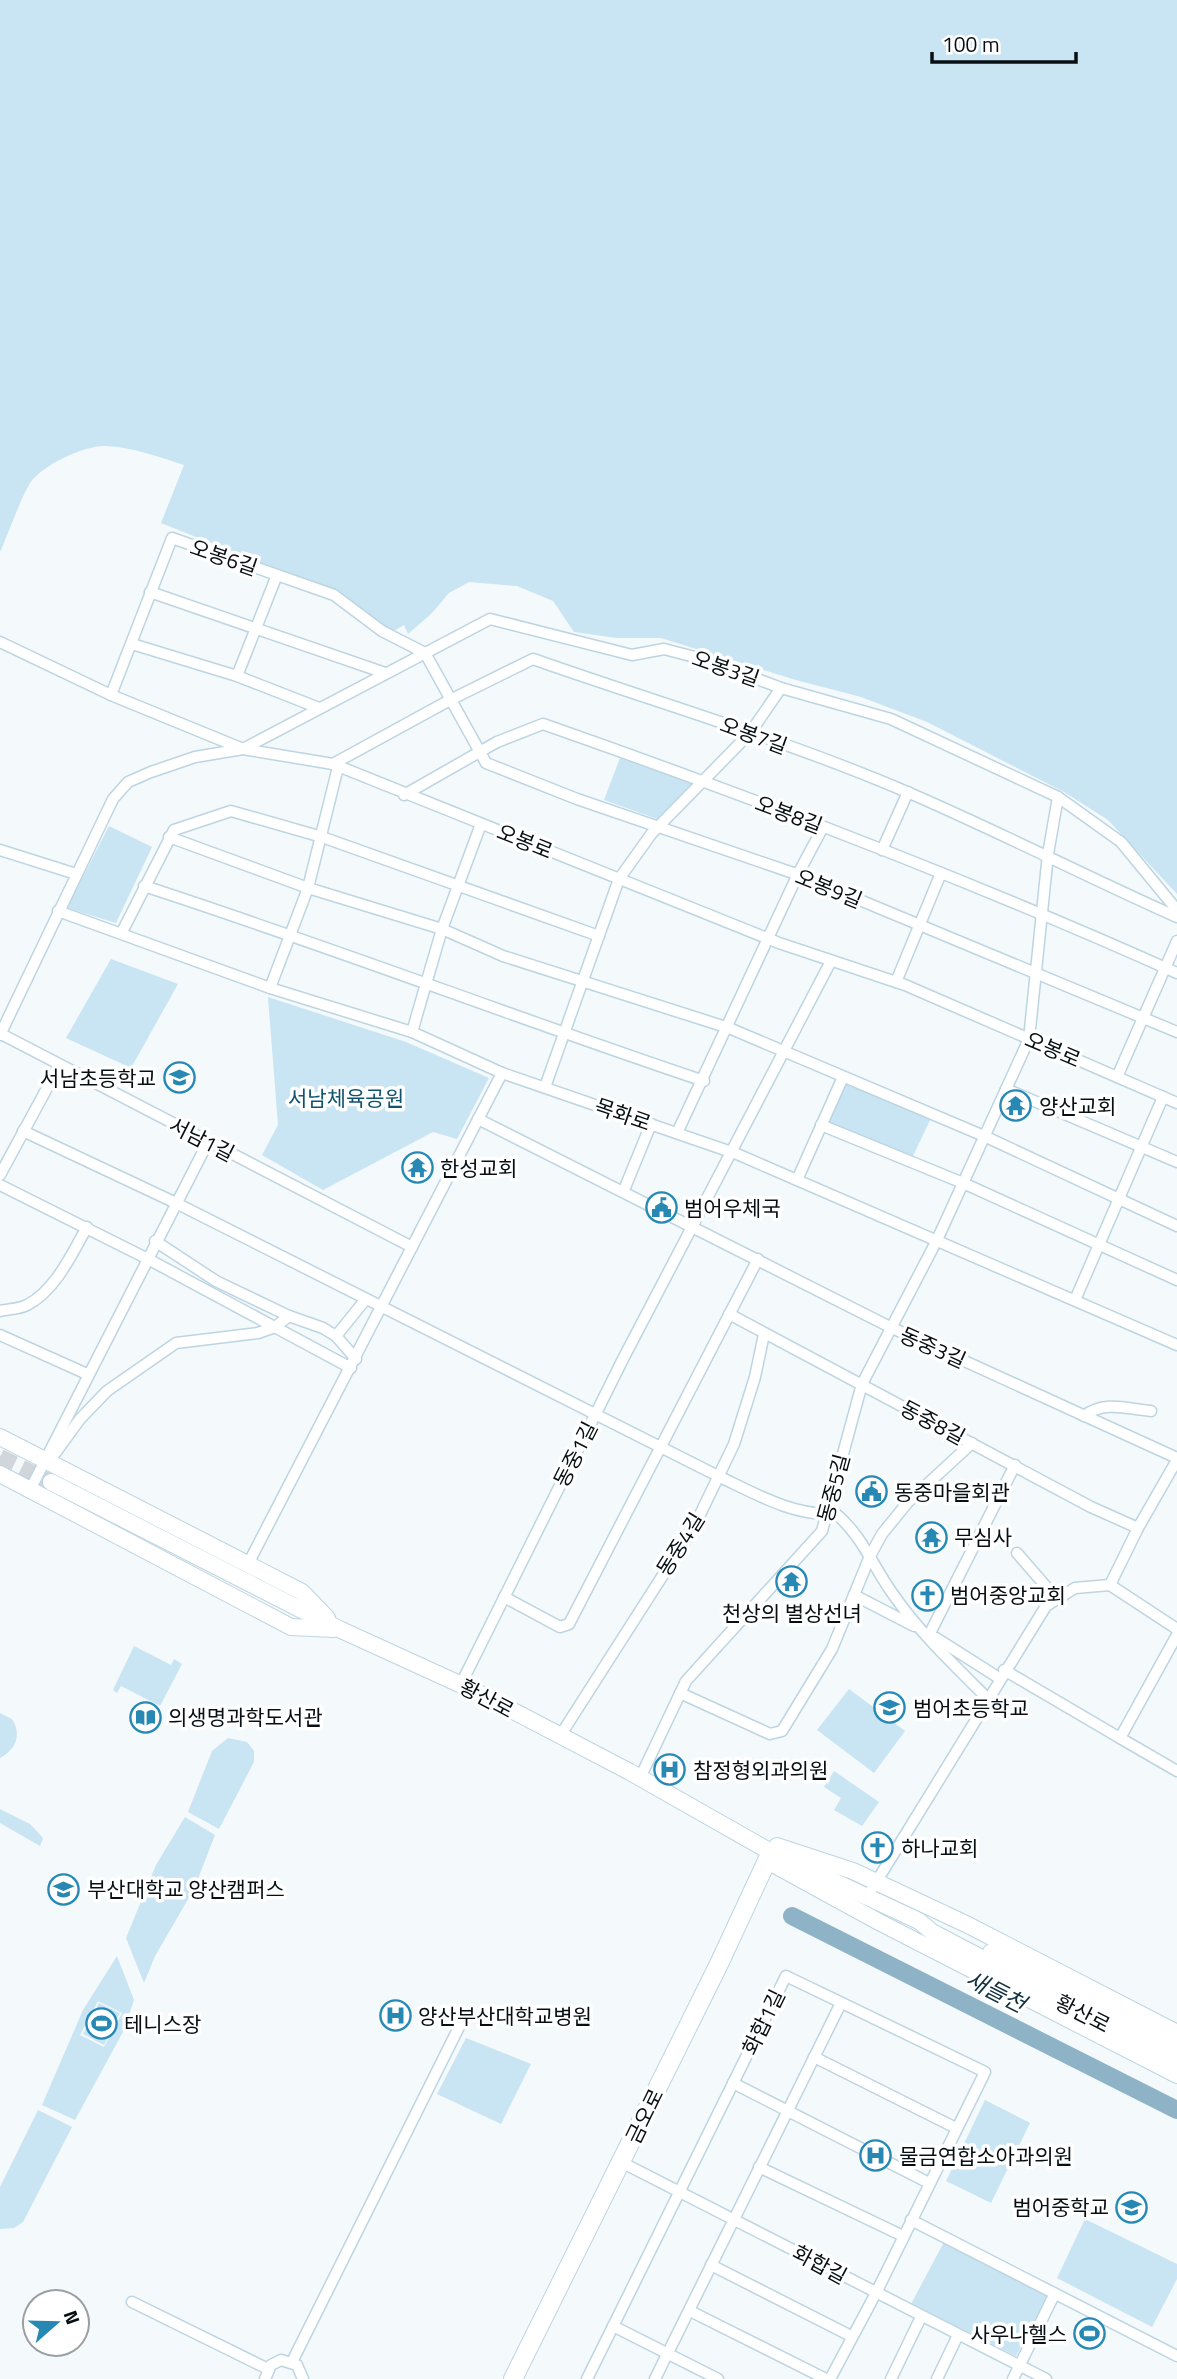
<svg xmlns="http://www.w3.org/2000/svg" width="1177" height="2379" viewBox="0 0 1177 2379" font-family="'Titillium Web','Noto Sans KR',sans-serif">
  <rect width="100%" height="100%" fill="#f4f9fc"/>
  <g fill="#c9e4f2" fill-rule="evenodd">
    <path d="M0 0H1177V894L1108 820 1064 792 927 722 861 697 796 680 661 638H617L574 632 553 601 517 586 469 582 449 593 432 613 408 634 404 625 392 632 348 598 161 523 184 465C159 457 132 447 106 446 85 445 42 465 30 483 18 504 10 530 0 552Z"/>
    <polygon points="620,758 694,784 660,820 604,800"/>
    <polygon points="109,826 152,847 116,923 67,908"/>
    <polygon points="111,959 178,984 131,1068 66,1038"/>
    <polygon points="268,997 406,1042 489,1078 457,1139 433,1132 323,1190 262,1155 278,1125"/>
    <polygon points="846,1082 931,1118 912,1158 827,1123"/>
    <polygon points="134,1646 171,1665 174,1659 182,1664 160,1706 121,1686 117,1693 113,1690"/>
    <polygon points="849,1689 905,1731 874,1773 817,1730"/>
    <path d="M0 1713 12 1719C22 1735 16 1749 0 1758Z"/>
    <polygon points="228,1738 247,1742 254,1751 254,1762 219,1829 188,1812 212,1751"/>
    <polygon points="834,1771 879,1802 862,1826 834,1810 841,1798 824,1787"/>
    <polygon points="0,1809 30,1824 43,1838 40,1846 0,1823"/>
    <polygon points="185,1817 215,1835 194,1889 155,1956 144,1983 126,1938 156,1865"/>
    <path d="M117 1956 134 2000 124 2030 75 2120 42 2105 83 2010ZM98 2001 122 2013 104 2047 80 2035Z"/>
    <polygon points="99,2003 120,2013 104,2045 83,2034"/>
    <polygon points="466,2038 531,2064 501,2124 437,2094"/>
    <polygon points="985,2100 1030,2123 991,2203 946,2181"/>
    <polygon points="38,2110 72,2127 23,2222 14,2228 0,2229 0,2187"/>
    <polygon points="1085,2219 1177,2264 1177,2279 1152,2327 1057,2278"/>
    <polygon points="945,2240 1048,2295 1016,2356 911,2304"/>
  </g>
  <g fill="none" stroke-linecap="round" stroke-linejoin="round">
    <polyline stroke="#8eb2c6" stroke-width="18" points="792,1916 1177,2110"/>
    <polyline stroke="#d0d6d9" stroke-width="16" stroke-dasharray="16 8" stroke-linecap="butt" points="0,1457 51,1482"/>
    <defs>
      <g id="minor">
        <polyline points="150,592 385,673"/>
        <polyline points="0,642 111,695 243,749 490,619 632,655 664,649 710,661 781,688 891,719 1058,797 1121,842 1177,910"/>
        <polyline points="132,644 237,676 319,708"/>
        <polyline points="237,676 277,575"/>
        <polyline points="111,695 172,538 334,595 382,631 425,653 486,763 577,799 802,876 1177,1032"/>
        <path d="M333 764 450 700 533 659C658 703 786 740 907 792 998 831 1087 877 1177 917"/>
        <path d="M404 795 497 742 543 724C757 799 970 880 1177 973"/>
        <polyline points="169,837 308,888 442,929 503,956 729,1028 984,1136 1177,1226"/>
        <polyline points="0,850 76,874"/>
        <polyline points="882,850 908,792"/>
        <path d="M144 886C332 947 516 1018 704 1081"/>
        <polyline points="58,911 270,988 412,1032 502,1073 737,1154 1177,1345"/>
        <polyline points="122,932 174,830 231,811 322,837 599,936"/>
        <polyline points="896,982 941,873"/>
        <polyline points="270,988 308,888 338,767"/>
        <polyline points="412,1032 442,929 481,824"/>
        <polyline points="1,1034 412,1247"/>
        <polyline points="0,1035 113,799 128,782 151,772 195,757 243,749 333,764 779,943 905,985 1177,1103"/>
        <polyline points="1117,1077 1177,941"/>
        <polyline points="545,1087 619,879 652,833 750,733 781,688"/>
        <polyline points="1006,1089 1177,1162"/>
        <polyline points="478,1119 890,1327 1177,1458"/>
        <polyline points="821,1125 963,1183 1177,1280"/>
        <path d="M23 1131 176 1203 718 1476C752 1492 796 1518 835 1513 863 1536 874 1569 895 1597 921 1634 955 1666 987 1698"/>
        <polyline points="677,1133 798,874 823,827"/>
        <polyline points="0,1175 59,1066"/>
        <polyline points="797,1180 843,1077"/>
        <polyline points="0,1185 146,1258 351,1368"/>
        <polyline points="624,1190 651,1124"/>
        <polyline points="155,1241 216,1281 289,1316 323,1328 336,1336 356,1359"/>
        <polyline points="1075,1300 1163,1097"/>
        <path d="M0 1311C8 1309 20 1309 27 1305 55 1291 72 1254 87 1227"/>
        <polyline points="729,1314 1091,1507 1138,1528"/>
        <polyline points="0,1335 87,1374"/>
        <polyline points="336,1336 366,1299"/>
        <path d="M1084 1416C1105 1400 1127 1409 1151 1411"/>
        <polyline points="48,1463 80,1419 107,1391 176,1343 258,1333 275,1327 289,1316"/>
        <polyline points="30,1490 208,1142"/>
        <polyline points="1017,1553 1056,1598"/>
        <polyline points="248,1564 502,1073"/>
        <polyline points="1110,1585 1138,1528 1177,1460"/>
        <polyline points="1110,1585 1177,1629"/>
        <polyline points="854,1595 914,1626"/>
        <polyline points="504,1597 560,1627 569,1624 758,1259"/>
        <polyline points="1177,1635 1120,1738 1177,1771"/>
        <polyline points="928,1637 1015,1465"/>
        <polyline points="936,1638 999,1678"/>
        <polyline points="1004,1670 1120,1738"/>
        <polyline points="461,1684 623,1359 831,961"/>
        <polyline points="680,1693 770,1734 782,1731 832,1649 870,1556 882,1534 908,1502 972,1443"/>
        <polyline points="560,1736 695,1525 734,1444 755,1377 764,1334"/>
        <polyline points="640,1778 686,1681 822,1531 862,1384 937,1240 1029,1039 1048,854 1058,797"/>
        <polyline points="867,1897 1046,1606 1075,1588 1110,1585"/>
        <polyline points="814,2057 956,2128"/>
        <polyline points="733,2083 929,2183"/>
        <polyline points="621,2162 1046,2379"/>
        <polyline points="759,2167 903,2236"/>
        <polyline points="911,2220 1177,2356"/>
        <polyline points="711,2265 851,2336"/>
        <polyline points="132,2302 268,2369"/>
        <polyline points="690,2311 826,2379"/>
        <polyline points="613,2326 718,2379"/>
        <polyline points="292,2362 465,2015"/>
        <polyline points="265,2379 271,2365 281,2360 297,2365 303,2379"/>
        <polyline points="587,2379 786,1976 985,2072 876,2293 830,2379"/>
        <polyline points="655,2379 841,2003"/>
        <polyline points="891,2379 921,2317"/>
        <polyline points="937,2379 958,2335"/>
        <polyline points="1013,2379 1054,2295"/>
      </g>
      <g id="secondary">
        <polyline points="0,1437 302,1592 327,1618"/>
        <polyline points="0,1474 291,1627 333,1629"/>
        <polyline points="51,1482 339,1629 477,1692 630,1772 771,1852 919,1921 932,1932 1177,2061"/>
        <polyline points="777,1846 853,1871 968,1925 1177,2033"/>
        <polyline points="773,1864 879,1922 1177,2075"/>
        <polyline points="991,1952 1177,2046"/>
      </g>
      <polyline id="primary" points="513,2379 718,1966 771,1852"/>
    </defs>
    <use href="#minor" stroke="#bdd5e2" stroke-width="13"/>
    <use href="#secondary" stroke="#bdd5e2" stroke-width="18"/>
    <use href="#primary" stroke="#bdd5e2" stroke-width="20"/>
    <use href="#minor" stroke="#fff" stroke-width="10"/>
    <use href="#secondary" stroke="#fff" stroke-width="16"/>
    <use href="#primary" stroke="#fff" stroke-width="18"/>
  </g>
  <defs>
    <symbol id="school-ring" viewBox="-11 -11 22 22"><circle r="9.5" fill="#fff" stroke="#2789b3" stroke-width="1.5"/><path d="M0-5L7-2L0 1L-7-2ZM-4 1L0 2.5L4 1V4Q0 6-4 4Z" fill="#2789b3"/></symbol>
    <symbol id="temple-ring" viewBox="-11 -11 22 22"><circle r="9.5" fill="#fff" stroke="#2789b3" stroke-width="1.5"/><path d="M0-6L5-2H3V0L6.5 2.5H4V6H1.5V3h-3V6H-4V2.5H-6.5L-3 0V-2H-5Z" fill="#2789b3"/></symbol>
    <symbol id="civic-ring" viewBox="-11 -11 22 22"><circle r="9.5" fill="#fff" stroke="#2789b3" stroke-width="1.5"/><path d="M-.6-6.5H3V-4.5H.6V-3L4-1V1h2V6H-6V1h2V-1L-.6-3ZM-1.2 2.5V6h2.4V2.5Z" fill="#2789b3"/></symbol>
    <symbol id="church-ring" viewBox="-11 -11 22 22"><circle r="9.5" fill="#fff" stroke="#2789b3" stroke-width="1.5"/><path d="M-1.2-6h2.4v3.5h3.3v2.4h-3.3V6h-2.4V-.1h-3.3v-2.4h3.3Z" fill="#2789b3"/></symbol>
    <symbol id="library-ring" viewBox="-11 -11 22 22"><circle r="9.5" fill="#fff" stroke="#2789b3" stroke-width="1.5"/><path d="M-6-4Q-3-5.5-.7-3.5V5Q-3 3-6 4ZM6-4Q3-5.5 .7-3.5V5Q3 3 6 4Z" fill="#2789b3"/></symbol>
    <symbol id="hospital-ring" viewBox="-11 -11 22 22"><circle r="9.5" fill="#fff" stroke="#2789b3" stroke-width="1.5"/><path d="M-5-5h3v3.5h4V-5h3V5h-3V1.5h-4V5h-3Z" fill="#2789b3"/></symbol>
    <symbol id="university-ring" viewBox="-11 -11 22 22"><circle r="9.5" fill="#fff" stroke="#2789b3" stroke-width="1.5"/><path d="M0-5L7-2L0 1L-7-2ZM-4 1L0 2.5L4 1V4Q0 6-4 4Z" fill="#2789b3"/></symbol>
    <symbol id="stadium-ring" viewBox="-11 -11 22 22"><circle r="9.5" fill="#fff" stroke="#2789b3" stroke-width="1.5"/><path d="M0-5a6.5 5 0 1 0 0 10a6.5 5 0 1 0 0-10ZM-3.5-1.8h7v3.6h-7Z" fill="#2789b3"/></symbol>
  </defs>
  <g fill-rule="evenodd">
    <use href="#school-ring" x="162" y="1060" width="35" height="35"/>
    <use href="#temple-ring" x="998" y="1088" width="35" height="35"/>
    <use href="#temple-ring" x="400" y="1150" width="35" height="35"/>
    <use href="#civic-ring" x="644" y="1190" width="35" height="35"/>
    <use href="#civic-ring" x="854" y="1474" width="35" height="35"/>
    <use href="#temple-ring" x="914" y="1520" width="35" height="35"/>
    <use href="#temple-ring" x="774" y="1564" width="35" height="35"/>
    <use href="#church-ring" x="910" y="1578" width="35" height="35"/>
    <use href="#school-ring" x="872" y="1690" width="35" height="35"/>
    <use href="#library-ring" x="128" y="1700" width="35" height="35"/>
    <use href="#hospital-ring" x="652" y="1752" width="35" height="35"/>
    <use href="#church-ring" x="860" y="1830" width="35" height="35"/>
    <use href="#university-ring" x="46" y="1872" width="35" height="35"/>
    <use href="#hospital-ring" x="378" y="1998" width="35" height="35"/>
    <use href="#stadium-ring" x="84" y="2006" width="35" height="35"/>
    <use href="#hospital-ring" x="858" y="2138" width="35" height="35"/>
    <use href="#school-ring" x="1114" y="2190" width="35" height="35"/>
    <use href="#stadium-ring" x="1072" y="2316" width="35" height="35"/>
  </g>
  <g text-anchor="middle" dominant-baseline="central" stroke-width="7" stroke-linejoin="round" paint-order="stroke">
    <g font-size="21" fill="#070f13" stroke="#fff">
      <text transform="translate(224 557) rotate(19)">오봉6길</text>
      <text transform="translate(726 668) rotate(19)">오봉3길</text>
      <text transform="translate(754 735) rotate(20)">오봉7길</text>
      <text transform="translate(789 814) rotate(21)">오봉8길</text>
      <text transform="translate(525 841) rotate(22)">오봉로</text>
      <text transform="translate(829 888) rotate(22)">오봉9길</text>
      <text transform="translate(1053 1049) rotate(23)">오봉로</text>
      <text transform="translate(623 1114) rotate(19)">목화로</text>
      <text transform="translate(202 1139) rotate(27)">서남1길</text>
      <text transform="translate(933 1347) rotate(24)">동중3길</text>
      <text transform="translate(933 1422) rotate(28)">동중8길</text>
      <text transform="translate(575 1454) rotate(-63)">동중1길</text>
      <text transform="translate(833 1488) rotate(-75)">동중5길</text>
      <text transform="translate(680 1544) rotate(-58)">동중4길</text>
      <text transform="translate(487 1698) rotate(28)">황산로</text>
      <text transform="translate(1083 2013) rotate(27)">황산로</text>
      <text transform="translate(763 2022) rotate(-64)">화합1길</text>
      <text transform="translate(644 2116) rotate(-64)">금오로</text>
      <text transform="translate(820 2264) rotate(28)">화합길</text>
    </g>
    <g font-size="21" fill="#070f13" stroke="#fff" text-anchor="start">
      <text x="156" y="1078" text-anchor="end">서남초등학교</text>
      <text x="1039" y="1106">양산교회</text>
      <text x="440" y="1168">한성교회</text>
      <text x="684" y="1208">범어우체국</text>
      <text x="894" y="1492">동중마을회관</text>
      <text x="954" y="1537">무심사</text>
      <text x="950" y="1595">범어중앙교회</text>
      <text x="792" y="1613" text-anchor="middle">천상의 별상선녀</text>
      <text x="913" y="1708">범어초등학교</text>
      <text x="168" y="1717">의생명과학도서관</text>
      <text x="693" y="1770">참정형외과의원</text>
      <text x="901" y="1848">하나교회</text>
      <text x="87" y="1889">부산대학교 양산캠퍼스</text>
      <text x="418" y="2016">양산부산대학교병원</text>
      <text x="124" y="2024">테니스장</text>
      <text x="899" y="2156">물금연합소아과의원</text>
      <text x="1109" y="2207" text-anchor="end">범어중학교</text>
      <text x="1067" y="2334" text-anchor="end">사우나헬스</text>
    </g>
    <g font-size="21" fill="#0f536f" stroke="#fff">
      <text x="346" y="1098">서남체육공원</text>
    </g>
    <g font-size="23" font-style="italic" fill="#0f303f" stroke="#fff">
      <text transform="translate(996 1991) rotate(27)">새들천</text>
    </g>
  </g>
  <g transform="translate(56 2323) rotate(70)"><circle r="33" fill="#ffffff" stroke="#9c9fa1" stroke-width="2"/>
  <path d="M0-5L12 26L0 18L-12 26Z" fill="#2789b3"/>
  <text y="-10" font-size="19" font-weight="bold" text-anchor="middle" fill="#070f13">N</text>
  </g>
  <path d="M932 52v10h144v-10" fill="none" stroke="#070f13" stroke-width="3.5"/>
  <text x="942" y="52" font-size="21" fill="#070f13" stroke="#ffffff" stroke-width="5" paint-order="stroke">100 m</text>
</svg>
